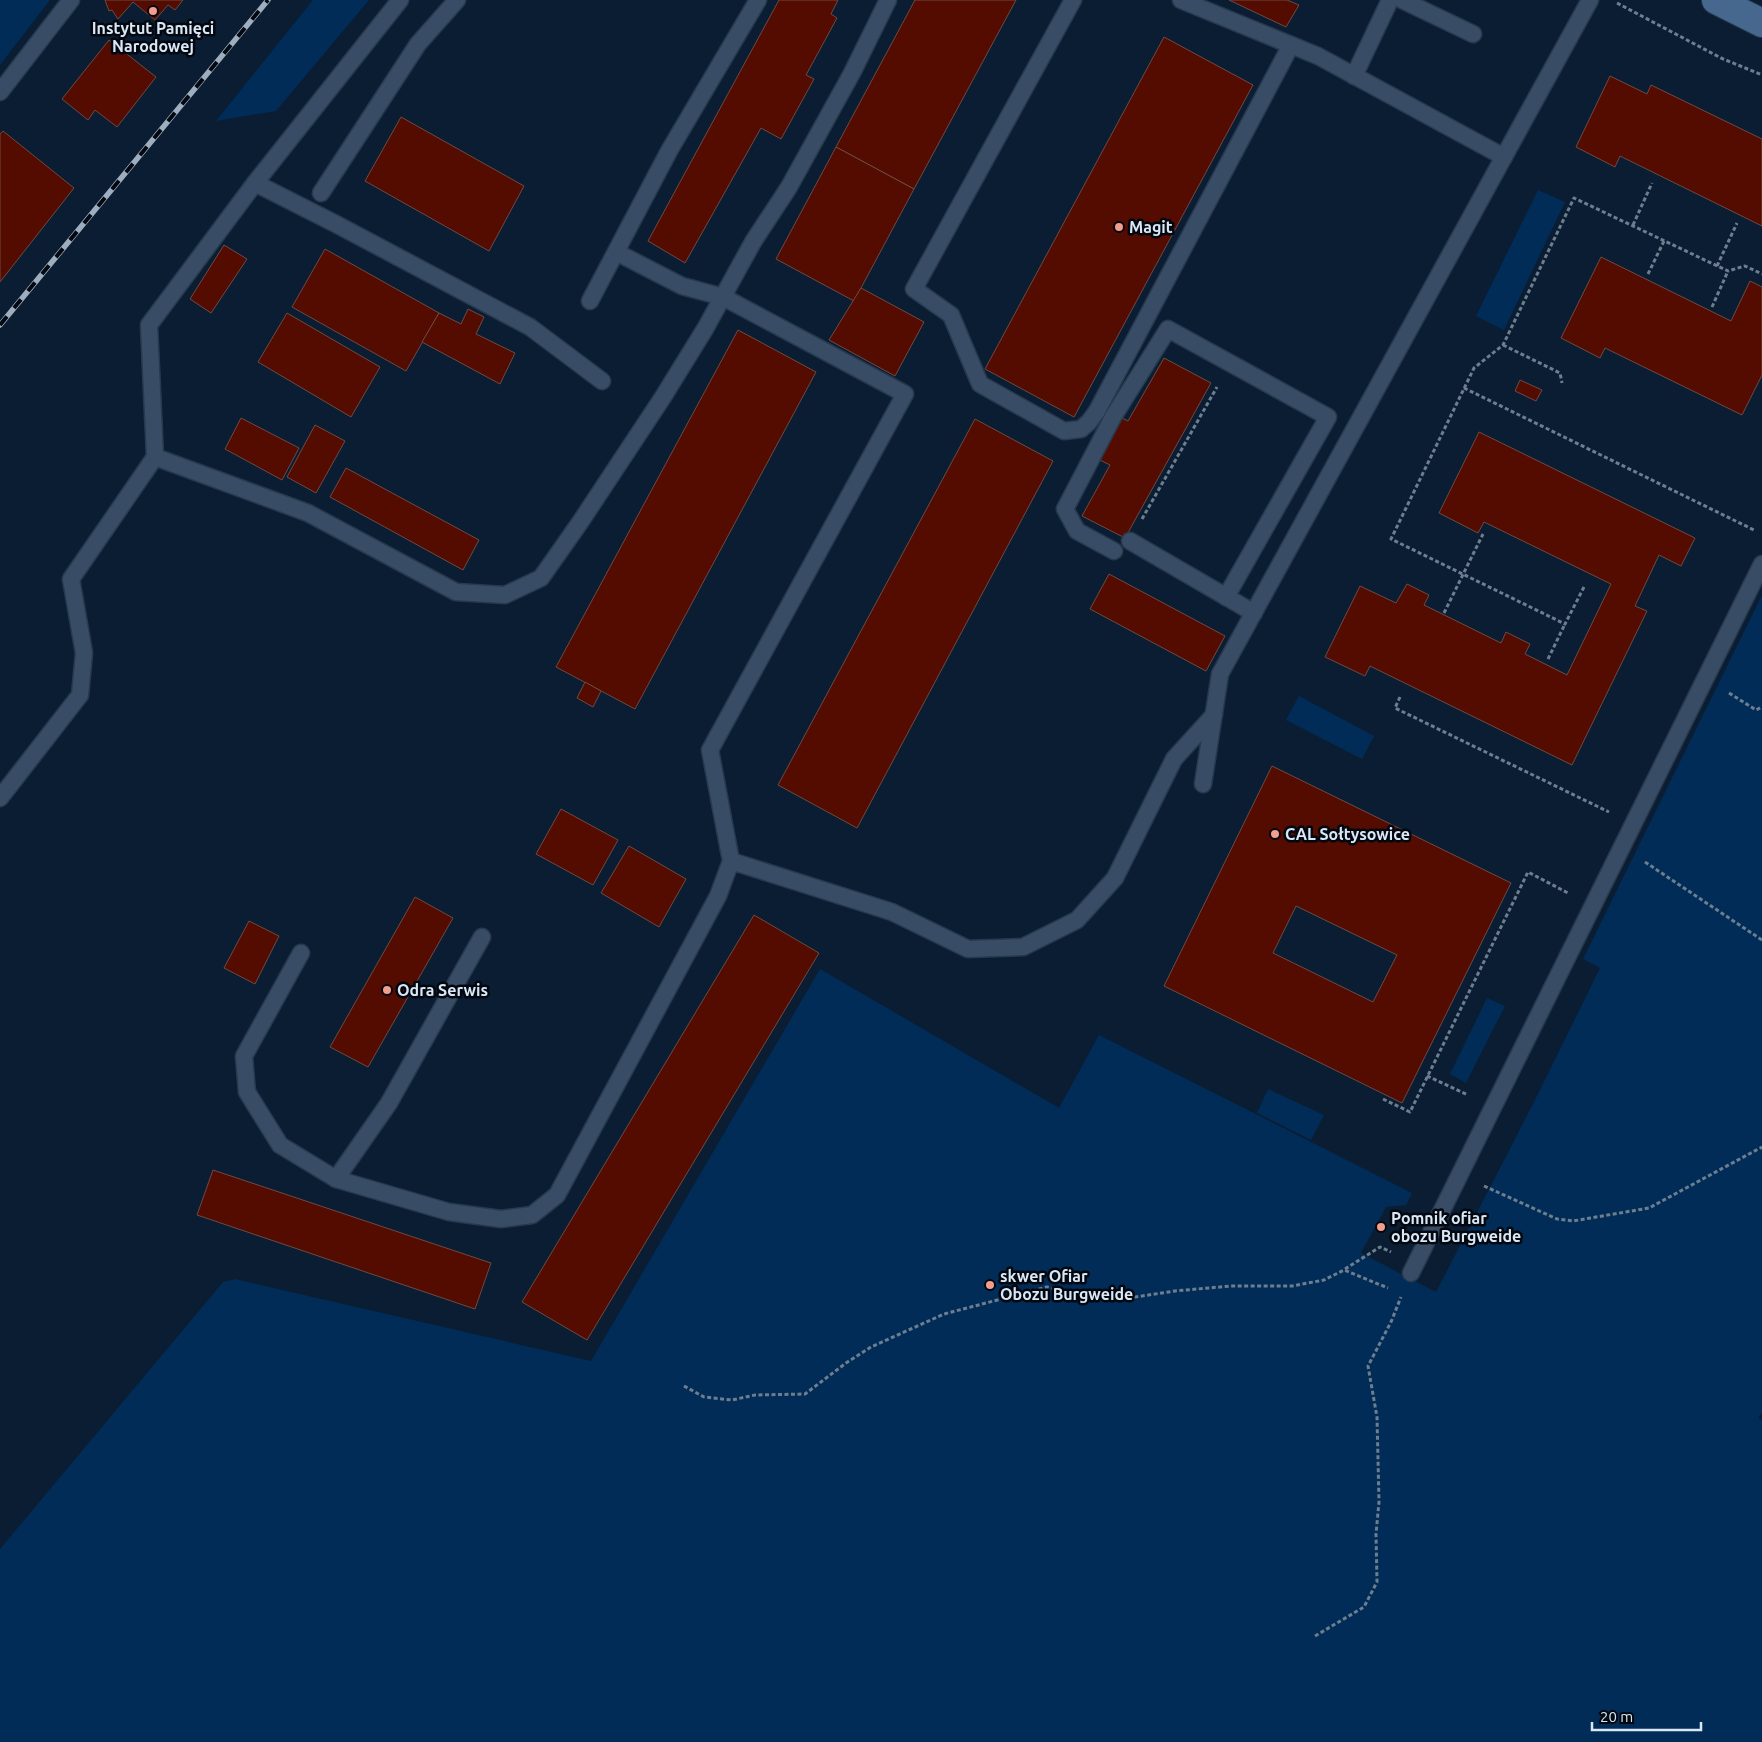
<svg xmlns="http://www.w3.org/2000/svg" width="1762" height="1742" viewBox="0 0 1762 1742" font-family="Ubuntu,sans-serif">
  <rect width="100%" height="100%" fill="#0a1d32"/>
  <g fill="#002c57">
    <polygon points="0,0 50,0 0,65"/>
    <polygon points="313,0 369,0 276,111 216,121"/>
    <polygon points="1538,190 1565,202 1504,330 1476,316"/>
    <polygon points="1762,595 1762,1413 1758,1418 1762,1420 1762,1742 0,1742 0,1549 223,1282 235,1279 591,1361 820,969 1059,1108 1099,1035 1412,1193 1406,1205 1386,1207 1361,1253 1436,1292 1535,1100 1600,968 1583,959"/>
    <polygon points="1299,696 1374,736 1362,759 1286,720"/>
    <polygon points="1487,998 1505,1006 1466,1083 1450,1074"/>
    <polygon points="1268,1089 1324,1115 1311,1140 1257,1113"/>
  </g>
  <g fill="#540b00" stroke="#6d4b44" fill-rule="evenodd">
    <polygon points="105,0 183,0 175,10 168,5 155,20 133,2 118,19 112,10 109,11"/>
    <polygon points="779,0 838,0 831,14 837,18 806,75 814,79 781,139 761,128 685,263 648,241"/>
    <polygon points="915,0 1016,0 914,189 836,147"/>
    <polygon points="1229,0 1287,0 1299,5 1286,27"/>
    <polygon points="1164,37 1253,85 1074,417 985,369"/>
    <polygon points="109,40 156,77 117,127 95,110 88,120 62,99"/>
    <polygon points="1610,76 1647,94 1651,85 1762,139 1762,226 1620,156 1615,167 1576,147"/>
    <polygon points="401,117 524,186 489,251 365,181"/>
    <polygon points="3,131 74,188 0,282 0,134"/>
    <polygon points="836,147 914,189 854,301 776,259"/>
    <polygon points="224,245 247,259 211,313 190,299"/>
    <polygon points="325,249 439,313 406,371 292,307"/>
    <polygon points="1601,257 1731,321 1750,281 1762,287 1762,375 1742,415 1605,348 1600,358 1561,338"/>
    <polygon points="861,288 924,322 895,376 829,340"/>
    <polygon points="468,309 484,317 476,334 515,353 500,384 422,342 439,313 461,324"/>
    <polygon points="287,313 380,367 351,417 258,362"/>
    <polygon points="738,330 816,372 635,709 556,667"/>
    <polygon points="1164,358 1211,383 1125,538 1082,516 1110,465 1100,460 1122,418 1128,421"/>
    <polygon points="1520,380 1542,390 1536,401 1515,391"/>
    <polygon points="241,418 299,448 282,480 225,449"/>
    <polygon points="975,419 1053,461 857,828 778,785"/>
    <polygon points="315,425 345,441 316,493 287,477"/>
    <polygon points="1479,432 1695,538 1681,566 1659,555 1635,606 1647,611 1572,765 1370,666 1365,676 1325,657 1360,586 1396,603 1407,584 1429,595 1424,605 1501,643 1506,632 1530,644 1525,654 1567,675 1611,584 1484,522 1478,533 1439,513"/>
    <polygon points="346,468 479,540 463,570 330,497"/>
    <polygon points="1109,574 1225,636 1206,671 1090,609"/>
    <polygon points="585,682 601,691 593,707 577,698"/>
    <path d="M1272 766 1511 883 1402 1103 1164 986ZM1296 906 1397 955 1373 1002 1273 953Z"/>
    <polygon points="561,809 618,840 593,885 536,854"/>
    <polygon points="629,846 686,879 659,927 601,893"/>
    <polygon points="415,897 453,918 368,1067 330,1047"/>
    <polygon points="754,915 819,953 587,1340 522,1302"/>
    <polygon points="249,921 279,936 255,984 224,968"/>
    <polygon points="213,1170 491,1263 475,1309 197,1215"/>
  </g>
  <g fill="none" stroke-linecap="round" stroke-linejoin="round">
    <defs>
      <g id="lane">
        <polyline points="400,0 255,183 149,325 155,457 308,513 456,592 505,595 541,578 581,521 663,397 705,329 753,242 789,187 852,73 888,0"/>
        <polyline points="1073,0 914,289 951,315 980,384 1064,431 1081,429 1089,422 1097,411 1291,45"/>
        <polyline points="1181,0 1318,56 1504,157"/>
        <polyline points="1402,0 1473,34"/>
        <polyline points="1354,76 1390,0"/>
        <polyline points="0,92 71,0"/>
        <polyline points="255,183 334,223 530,327 602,381"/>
        <polyline points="321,193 418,44 457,0"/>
        <polyline points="616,252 682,286 723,297 905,394 710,750 731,861"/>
        <polyline points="590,301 669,151 758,0"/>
        <polyline points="1130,541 1254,613"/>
        <polyline points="1114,551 1077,531 1065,509 1113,417 1168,329 1328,417 1226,597"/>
        <polyline points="1203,784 1220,674 1590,0"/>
        <polyline points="0,798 80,695 84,653 71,579 155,457"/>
        <polyline points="301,953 244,1056 247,1092 280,1145 336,1179 449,1212 501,1219 532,1215 557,1195 718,896 731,861 892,912 968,949 1023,947 1077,920 1115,878 1174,759 1214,715"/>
        <polyline points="336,1179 389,1103 482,937"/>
        <polyline points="1411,1273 1762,564"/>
      </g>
      <polyline id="secondary" points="1716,0 1762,23"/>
    </defs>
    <use href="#lane" stroke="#27394d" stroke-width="19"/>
    <use href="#secondary" stroke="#27394d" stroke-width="30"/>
    <g stroke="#6d7e8f" stroke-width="3" stroke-dasharray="4 2.5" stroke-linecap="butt">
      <polyline points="1617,3 1721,58 1762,75"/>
      <polyline points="1633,225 1652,183"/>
      <polyline points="1717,266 1737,223"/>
      <polyline points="1648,274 1664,241"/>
      <polyline points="1712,307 1728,271"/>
      <polyline points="1503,345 1560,373 1562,383"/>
      <polyline points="1464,388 1754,530"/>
      <polyline points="1142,519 1217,387"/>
      <polyline points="1584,587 1565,624 1391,539 1474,368 1503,345 1574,198 1728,271 1745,266 1762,274"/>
      <polyline points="1444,613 1483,534"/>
      <polyline points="1548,659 1565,624"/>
      <polyline points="1729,693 1756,710 1762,707"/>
      <polyline points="1400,697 1395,708 1609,812"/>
      <polyline points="1645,862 1762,940"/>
      <polyline points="1427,1076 1468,1095"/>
      <polyline points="1383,1099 1410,1112 1528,872 1568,893"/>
      <polyline points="1484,1186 1557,1219 1573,1221 1649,1208 1762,1147"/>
      <polyline points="1345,1269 1380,1247 1391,1252"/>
      <polyline points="684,1386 704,1397 732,1400 755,1395 805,1394 846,1363 871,1347 944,1314 1047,1287 1080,1296 1122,1299 1175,1291 1231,1286 1292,1286 1324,1280 1344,1270 1388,1288"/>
      <polyline points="1315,1636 1364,1607 1377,1582 1376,1534 1379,1502 1377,1417 1368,1366 1391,1322 1401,1297"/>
    </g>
    <use href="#lane" stroke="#384d65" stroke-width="16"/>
    <use href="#secondary" stroke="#46688e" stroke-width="28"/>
    <defs>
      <polyline id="rail" points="0,325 268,0"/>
    </defs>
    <use href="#rail" stroke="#9faebe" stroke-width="5.5"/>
    <use href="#rail" stroke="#020710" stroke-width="4" stroke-dasharray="11" stroke-linecap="butt"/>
  </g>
  <g fill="#f49d8b" stroke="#020710" stroke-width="2">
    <circle cx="153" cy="11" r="5"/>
    <circle cx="1119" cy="227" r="5"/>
    <circle cx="1275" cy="834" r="5"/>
    <circle cx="387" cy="990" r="5"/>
    <circle cx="1381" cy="1227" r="5"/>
    <circle cx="990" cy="1285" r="5"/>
  </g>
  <g text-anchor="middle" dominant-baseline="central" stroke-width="5" stroke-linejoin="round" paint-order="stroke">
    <g font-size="16" font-weight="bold" fill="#dae7f5" stroke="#020710" text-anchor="start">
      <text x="153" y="28" text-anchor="middle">Instytut Pamięci<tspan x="153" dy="18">Narodowej</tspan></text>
      <text x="1129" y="227">Magit</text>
      <text x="1285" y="834">CAL Sołtysowice</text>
      <text x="397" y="990">Odra Serwis</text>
      <text x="1391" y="1218">Pomnik ofiar<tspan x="1391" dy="18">obozu Burgweide</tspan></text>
      <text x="1000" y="1276">skwer Ofiar<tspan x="1000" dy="18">Obozu Burgweide</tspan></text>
    </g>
  </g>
  <path d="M1592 1722v8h109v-8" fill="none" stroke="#dae7f5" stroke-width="2.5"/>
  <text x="1600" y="1722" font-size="15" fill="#dae7f5" stroke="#020710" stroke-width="4" paint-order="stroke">20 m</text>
</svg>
